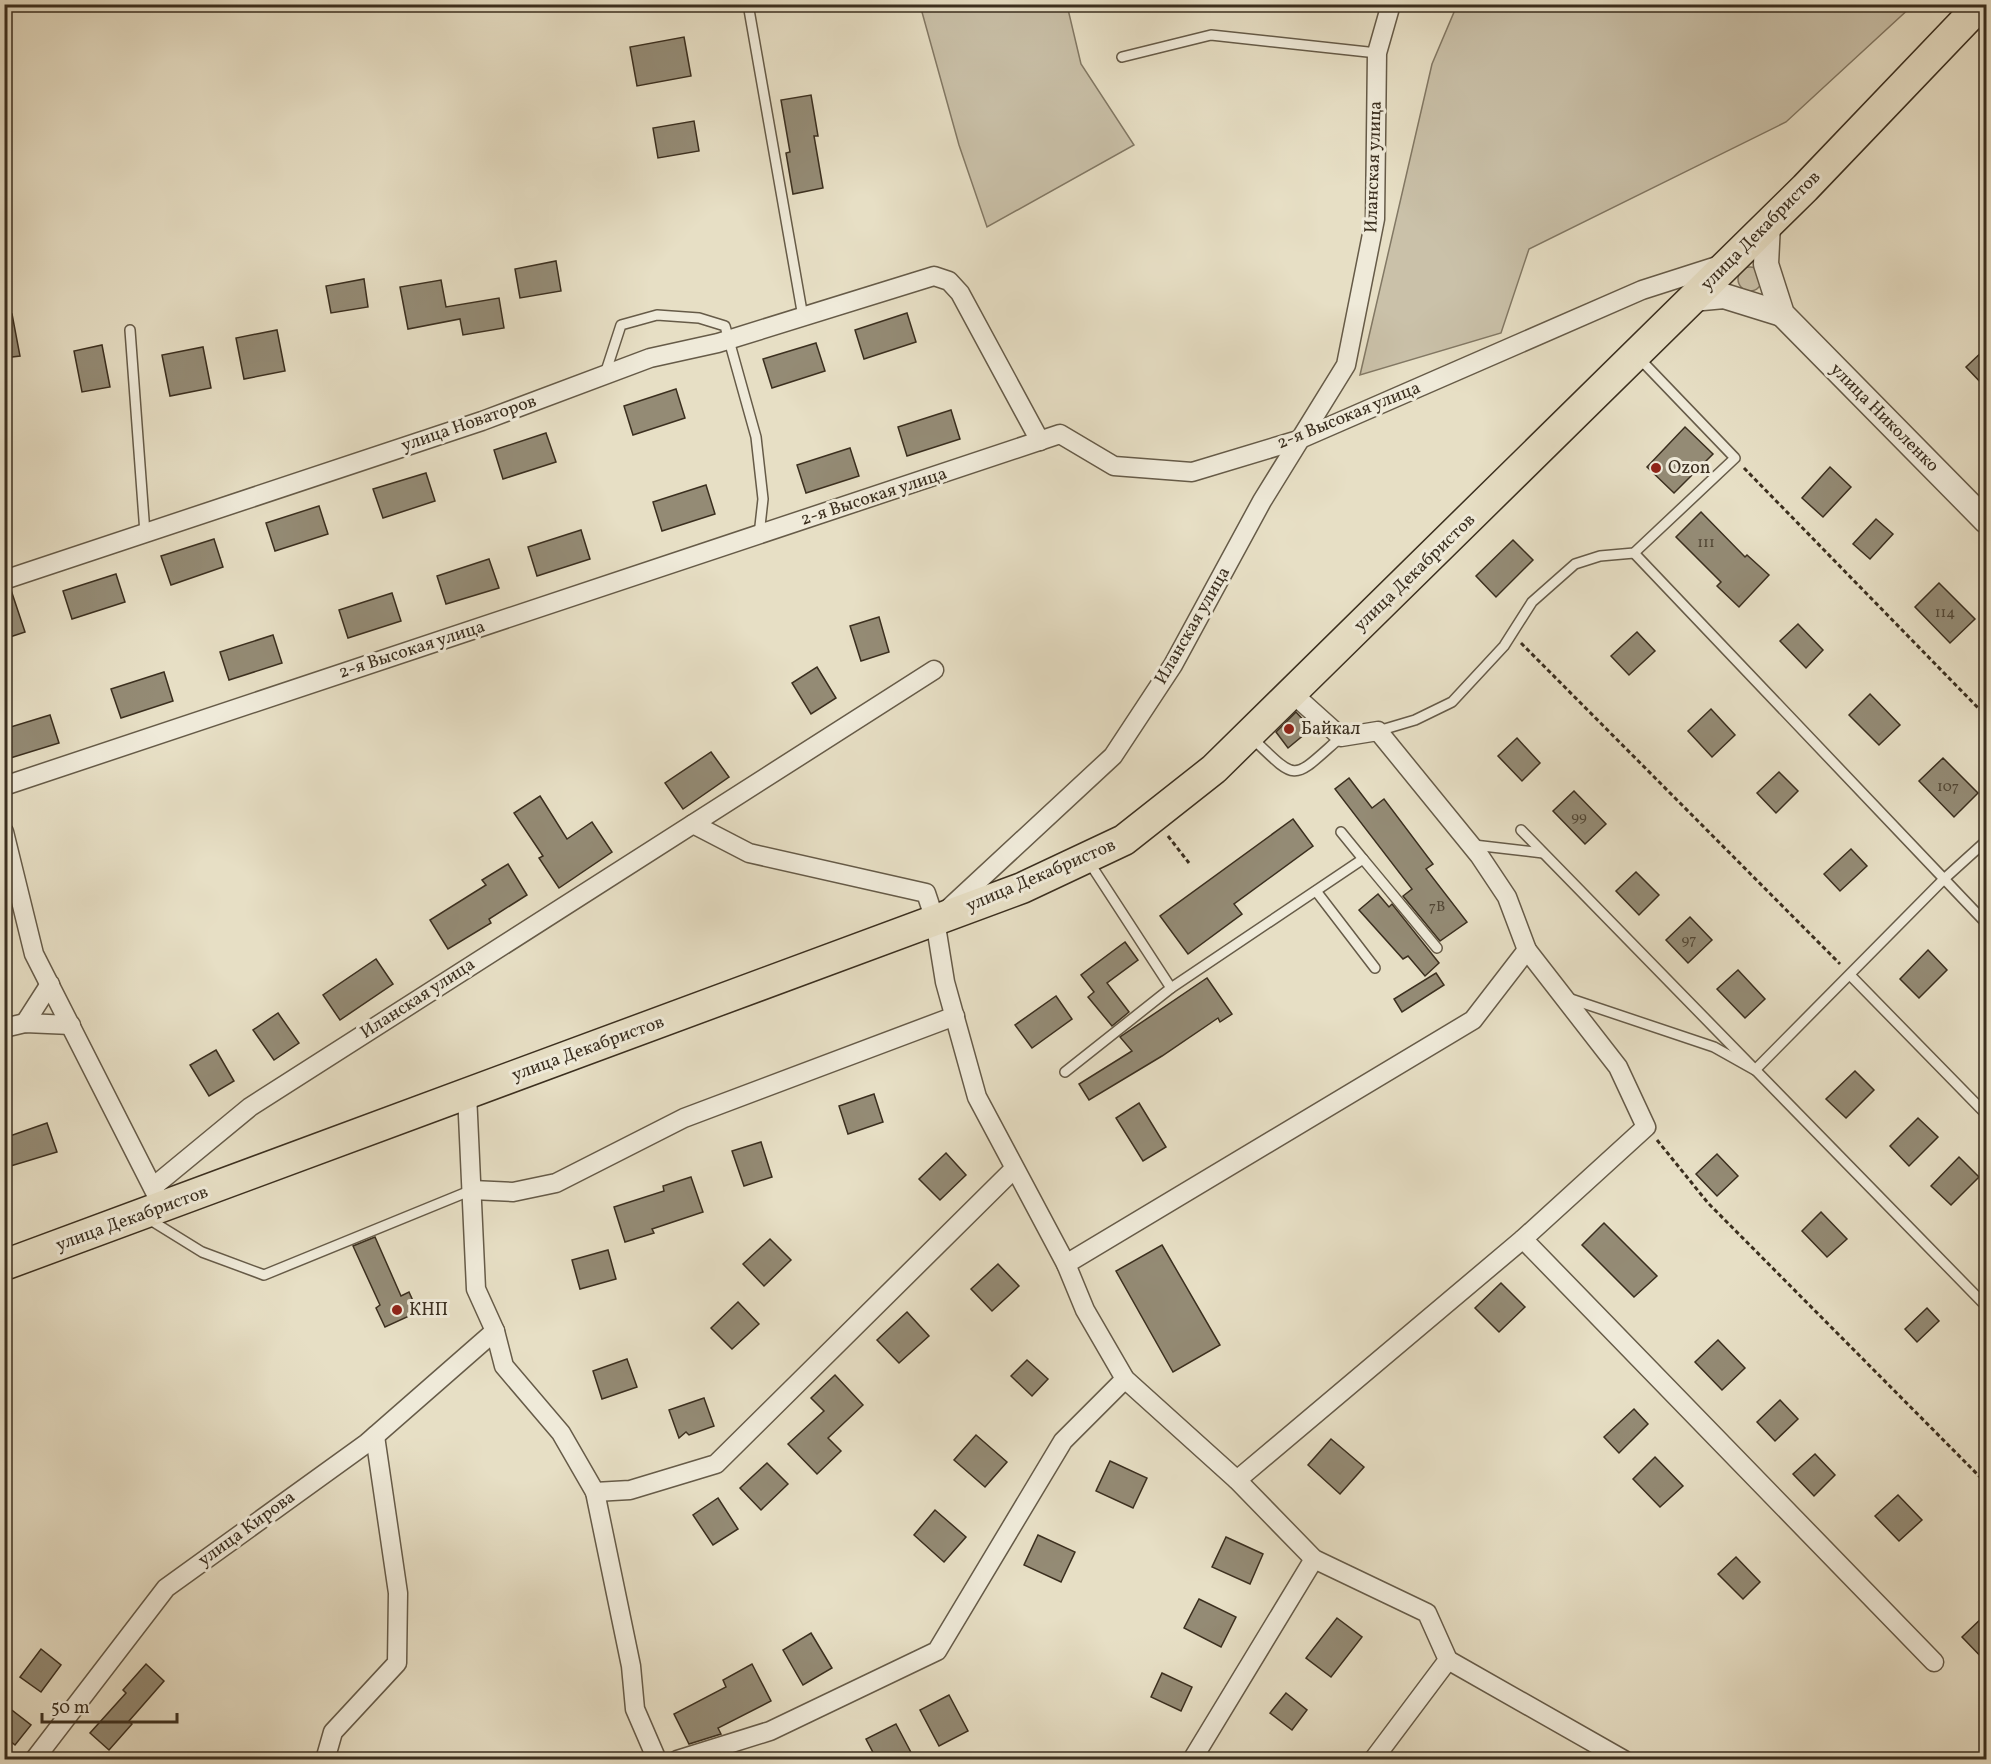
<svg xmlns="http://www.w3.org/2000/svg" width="1991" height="1764" viewBox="0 0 1991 1764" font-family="Vollkorn,serif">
  <rect width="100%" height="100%" fill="#e7dfc5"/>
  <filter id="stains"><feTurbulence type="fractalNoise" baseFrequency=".00333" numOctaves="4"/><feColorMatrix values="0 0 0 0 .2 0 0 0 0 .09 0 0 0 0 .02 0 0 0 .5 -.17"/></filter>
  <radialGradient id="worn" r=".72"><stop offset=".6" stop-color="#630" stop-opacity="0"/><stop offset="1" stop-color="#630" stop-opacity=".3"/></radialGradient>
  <g fill="#cac1a9" stroke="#827864" stroke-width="1.5">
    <polygon points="920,5 1067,5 1081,64 1134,145 987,227 959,145"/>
    <polygon points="1457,5 1457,4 1913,5 1786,122 1529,249 1501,333 1360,375 1432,64"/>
    <circle cx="1750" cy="279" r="12"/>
  </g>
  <g fill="#948b75" stroke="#3b2f1f" stroke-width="1.5">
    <polygon points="684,37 691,76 637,86 630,47"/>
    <polygon points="811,95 818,136 814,136 823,188 793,194 786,153 790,152 781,100"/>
    <polygon points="694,121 699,151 658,158 653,128"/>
    <polygon points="556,261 561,291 520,298 515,269"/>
    <polygon points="364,279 368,307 331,313 326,286"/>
    <polygon points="441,280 446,307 499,298 504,328 463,335 460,319 408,329 400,287"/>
    <polygon points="907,313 916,342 864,359 855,330"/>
    <polygon points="12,314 20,356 4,358 4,315"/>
    <polygon points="277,330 285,371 244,379 236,338"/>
    <polygon points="816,343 825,371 772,388 763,359"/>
    <polygon points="102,345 110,387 82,392 74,351"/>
    <polygon points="203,347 211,388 170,396 162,355"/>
    <polygon points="1986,348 1986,388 1966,367"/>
    <polygon points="676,389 685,418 633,435 624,406"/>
    <polygon points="951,410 960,439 907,456 898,427"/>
    <polygon points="1685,427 1713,454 1674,493 1647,467"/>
    <polygon points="546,433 556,462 503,479 494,450"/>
    <polygon points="850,448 859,476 806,493 797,465"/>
    <polygon points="1830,467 1851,487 1823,517 1802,498"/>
    <polygon points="426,473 435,501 383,518 373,489"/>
    <polygon points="706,485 715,514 662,531 653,502"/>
    <polygon points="319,506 328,534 275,551 266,523"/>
    <polygon points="1701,512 1745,557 1747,555 1769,575 1739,607 1717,586 1721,582 1676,537"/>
    <polygon points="1876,519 1893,534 1870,559 1853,544"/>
    <polygon points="581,530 590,559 537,576 528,547"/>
    <polygon points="214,539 223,567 171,585 161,556"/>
    <polygon points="1513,540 1533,560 1496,597 1476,576"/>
    <polygon points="489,559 499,588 446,604 437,576"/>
    <polygon points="116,574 125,602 72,619 63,591"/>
    <polygon points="1939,583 1975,619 1950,643 1915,607"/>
    <polygon points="11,590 25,632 4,639 4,591"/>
    <polygon points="392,593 401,621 348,638 339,610"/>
    <polygon points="879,617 889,652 861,661 850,626"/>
    <polygon points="1798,624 1823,650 1806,668 1780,641"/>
    <polygon points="1637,632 1655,651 1629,675 1611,656"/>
    <polygon points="273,635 282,663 229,680 220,652"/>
    <polygon points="817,667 836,698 811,714 792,683"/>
    <polygon points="164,672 173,701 121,718 111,689"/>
    <polygon points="1870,694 1900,725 1879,745 1849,715"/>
    <polygon points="1711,709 1735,735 1712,757 1688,731"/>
    <polygon points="1296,712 1309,726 1304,730 1306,733 1288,748 1276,732"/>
    <polygon points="50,715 59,743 4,760 4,729"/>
    <polygon points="1517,738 1540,763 1522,781 1498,756"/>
    <polygon points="711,752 729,777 683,809 665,783"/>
    <polygon points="1943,758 1978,793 1954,817 1919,781"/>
    <polygon points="1779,772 1798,791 1776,813 1757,793"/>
    <polygon points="1349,778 1372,808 1384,799 1433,864 1426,869 1467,922 1440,941 1403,896 1412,889 1335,789"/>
    <polygon points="1574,791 1606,824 1585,844 1553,811"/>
    <polygon points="540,796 567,839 592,822 612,852 559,888 539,858 543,856 514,813"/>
    <polygon points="1293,819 1313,846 1234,904 1242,914 1188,954 1160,916"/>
    <polygon points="1851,849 1867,866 1840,891 1824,874"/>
    <polygon points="508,864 527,895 489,919 491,923 448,949 430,920 486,885 482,880"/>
    <polygon points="1636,872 1659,895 1639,915 1616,891"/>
    <polygon points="1378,894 1389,907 1392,904 1439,963 1425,976 1408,956 1403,959 1359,910"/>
    <polygon points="1690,917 1712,940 1688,963 1666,940"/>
    <polygon points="1125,942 1138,960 1107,983 1129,1012 1112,1026 1088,997 1094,992 1081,975"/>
    <polygon points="1928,950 1947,970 1919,998 1900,979"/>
    <polygon points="376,959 393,984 340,1020 323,995"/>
    <polygon points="1738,970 1765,999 1745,1018 1717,989"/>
    <polygon points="1436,973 1444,985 1402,1012 1394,999"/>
    <polygon points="1207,978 1232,1014 1220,1022 1218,1018 1162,1056 1089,1100 1079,1084 1132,1051 1120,1037"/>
    <polygon points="1056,996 1072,1019 1032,1048 1015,1025"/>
    <polygon points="278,1013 299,1043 274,1060 253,1030"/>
    <polygon points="216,1050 234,1081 209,1096 190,1065"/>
    <polygon points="1855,1071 1874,1090 1846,1118 1826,1099"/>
    <polygon points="874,1094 883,1122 848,1134 839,1106"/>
    <polygon points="1139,1103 1166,1147 1143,1161 1116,1118"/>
    <polygon points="1918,1118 1938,1137 1909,1166 1890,1146"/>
    <polygon points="47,1123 57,1152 4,1168 4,1138"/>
    <polygon points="761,1142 772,1177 744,1186 732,1151"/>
    <polygon points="946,1153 966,1175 940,1200 919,1179"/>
    <polygon points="1717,1154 1738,1176 1717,1196 1696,1174"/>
    <polygon points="1959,1157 1979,1177 1951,1205 1931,1186"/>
    <polygon points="691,1177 703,1212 652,1229 654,1233 625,1242 614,1207 664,1191 663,1186"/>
    <polygon points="1821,1212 1847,1239 1827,1257 1802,1231"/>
    <polygon points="1604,1223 1657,1276 1634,1297 1582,1245"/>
    <polygon points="375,1237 401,1296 409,1292 418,1312 385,1327 376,1308 380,1305 353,1246"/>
    <polygon points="770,1239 791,1260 764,1286 743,1264"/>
    <polygon points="1162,1245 1220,1345 1173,1372 1116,1271"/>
    <polygon points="608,1250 616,1279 580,1289 572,1260"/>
    <polygon points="998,1264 1019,1286 992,1311 971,1289"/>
    <polygon points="1501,1283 1525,1307 1499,1332 1475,1308"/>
    <polygon points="738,1302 759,1324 732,1349 711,1328"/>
    <polygon points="1927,1308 1939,1321 1917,1342 1905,1329"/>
    <polygon points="907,1312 929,1336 899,1363 877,1340"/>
    <polygon points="1718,1340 1745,1368 1722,1390 1695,1362"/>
    <polygon points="627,1359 637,1387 602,1399 593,1371"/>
    <polygon points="1027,1360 1048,1379 1032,1396 1011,1376"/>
    <polygon points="835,1375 863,1405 828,1438 841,1451 817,1474 788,1444 824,1411 811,1398"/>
    <polygon points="704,1398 714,1426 689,1435 686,1432 679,1438 669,1410"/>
    <polygon points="1780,1400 1798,1419 1775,1441 1757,1422"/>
    <polygon points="1634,1409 1648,1424 1619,1453 1604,1437"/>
    <polygon points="976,1435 1007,1462 985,1487 954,1460"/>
    <polygon points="1331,1439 1364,1467 1340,1494 1308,1465"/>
    <polygon points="1815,1454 1835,1475 1814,1496 1793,1474"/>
    <polygon points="1655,1457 1683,1486 1660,1507 1633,1479"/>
    <polygon points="1110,1461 1147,1478 1133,1508 1096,1491"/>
    <polygon points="767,1463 788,1484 761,1510 740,1488"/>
    <polygon points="1898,1495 1922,1520 1899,1541 1875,1516"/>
    <polygon points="718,1498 738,1529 713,1545 693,1515"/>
    <polygon points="935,1510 966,1537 944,1562 914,1535"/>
    <polygon points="1038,1535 1075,1552 1061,1582 1024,1565"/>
    <polygon points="1226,1537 1263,1554 1250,1584 1212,1567"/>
    <polygon points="1736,1557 1760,1582 1743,1599 1718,1574"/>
    <polygon points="1199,1599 1236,1617 1221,1647 1184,1628"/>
    <polygon points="1986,1614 1986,1662 1962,1637"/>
    <polygon points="1337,1618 1362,1637 1331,1677 1306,1658"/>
    <polygon points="811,1633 832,1668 803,1685 783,1650"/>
    <polygon points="41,1649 61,1665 41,1692 20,1677"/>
    <polygon points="146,1664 164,1681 129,1721 132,1724 109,1750 90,1733 126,1693 123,1690"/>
    <polygon points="752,1664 771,1701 718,1728 721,1734 689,1744 674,1714 726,1687 723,1680"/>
    <polygon points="1162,1673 1192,1687 1181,1711 1151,1697"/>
    <polygon points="1286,1693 1307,1710 1292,1730 1270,1713"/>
    <polygon points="949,1695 968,1731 939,1746 920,1710"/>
    <polygon points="4,1704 31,1725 15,1745 4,1736"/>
    <polygon points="896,1724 915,1760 877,1760 866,1739"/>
  </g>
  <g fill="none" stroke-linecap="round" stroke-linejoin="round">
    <defs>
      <g id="service">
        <polyline points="748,4 803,317"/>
        <polyline points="1975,14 1986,26"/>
        <polyline points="1122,57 1211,35 1377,53"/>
        <polyline points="130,330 145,533"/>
        <polyline points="605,374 621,325 657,315 699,318 725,326 756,437 763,499 759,535"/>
        <polyline points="1634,553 1986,923"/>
        <polyline points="1378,731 1415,720 1452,702 1504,646 1532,602 1575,564 1600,556 1634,553 1735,458 1639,358"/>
        <path d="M1251 737C1299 783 1291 781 1341 737"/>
        <polyline points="1521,830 1986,1306"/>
        <polyline points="1341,832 1363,859"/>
        <polyline points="1474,845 1543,853"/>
        <polyline points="1089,862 1171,988 1363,859 1437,948"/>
        <polyline points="1316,891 1375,968"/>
        <polyline points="1850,975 1986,1114"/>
        <polyline points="1568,998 1714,1047 1755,1070 1944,879 1986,841"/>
        <polyline points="1065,1072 1171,988"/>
        <polyline points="147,1218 202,1252 264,1275 472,1190"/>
      </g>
      <g id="minor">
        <polyline points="4,580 482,421 650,358 718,343 934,276 949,281 960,293 1040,441"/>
        <polyline points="1292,693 1341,737 1378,731 1479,855 1507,897 1527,950"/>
        <polyline points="4,786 1060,434 1114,466 1192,472 1298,440 1642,290 1720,265"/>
        <polyline points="693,824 749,853 926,893 935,920 945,982 977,1097 1066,1264 1085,1310 1125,1379 1237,1480 1314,1559 1427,1613 1448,1660 1373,1760"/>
        <polyline points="4,832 34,954 157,1196"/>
        <polyline points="948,909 1113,756 1173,665 1262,501 1346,365 1375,219 1377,53 1391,4"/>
        <polyline points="25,1023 50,984"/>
        <polyline points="4,1028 25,1023 71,1025"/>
        <polyline points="467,1094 476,1289 495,1331 504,1366 561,1433 595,1492 630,1490 716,1464 1014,1169"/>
        <polyline points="153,1187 250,1107 934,670"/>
        <polyline points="472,1190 513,1192 556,1183 684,1118 955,1016"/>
        <polyline points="1523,1239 1934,1662"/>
        <polyline points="1066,1264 1473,1020 1527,950 1618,1067 1646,1127 1523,1239 1237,1480"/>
        <polyline points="595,1492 631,1666 635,1709 657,1760"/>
        <polyline points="1448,1660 1624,1760"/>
        <polyline points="34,1760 166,1588 367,1443 495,1331"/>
        <polyline points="325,1760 333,1732 397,1663 398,1593 375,1436"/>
        <polyline points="677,1760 770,1731 937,1651 1063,1441 1125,1379"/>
        <polyline points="1192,1760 1314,1559"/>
      </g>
      <g id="tertiary">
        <polyline points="1768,224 1766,264 1782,314 1986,521"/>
        <polyline points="1692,299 1724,296 1782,314"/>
      </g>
      <polyline id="primary" points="4,1265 1022,888 1124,840 1214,769 1805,188 1981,4"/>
    </defs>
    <use href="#service" stroke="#665b48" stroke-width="12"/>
    <use href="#minor" stroke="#665b48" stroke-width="21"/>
    <use href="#tertiary" stroke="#665b48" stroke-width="27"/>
    <use href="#primary" stroke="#3b2f1f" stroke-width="33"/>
    <g stroke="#3b2f1f" stroke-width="3" stroke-dasharray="4.5 3" stroke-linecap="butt">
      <polyline points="1744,468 1986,716"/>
      <polyline points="1521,643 1840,964"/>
      <polyline points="1168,836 1189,863"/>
      <polyline points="1657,1140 1708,1203 1986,1483"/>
    </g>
    <use href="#service" stroke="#efead9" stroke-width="9"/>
    <use href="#minor" stroke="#efead9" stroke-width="18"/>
    <use href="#tertiary" stroke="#efead9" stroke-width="24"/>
    <use href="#primary" stroke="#e7dfc5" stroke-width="30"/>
  </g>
  <g fill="#8f2418" stroke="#efead9" stroke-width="2">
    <circle cx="1656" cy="468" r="6"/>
    <circle cx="1289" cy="729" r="6"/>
    <circle cx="397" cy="1310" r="6"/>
  </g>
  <g text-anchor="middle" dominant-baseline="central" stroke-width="6" stroke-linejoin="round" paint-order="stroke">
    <g font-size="15" fill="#514634">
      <text x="1706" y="543">111</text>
      <text x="1945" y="613">114</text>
      <text x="1948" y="787">107</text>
      <text x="1579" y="817">99</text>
      <text x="1437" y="907">7В</text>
      <text x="1689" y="940">97</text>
    </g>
    <g font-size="18" fill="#3b2f1f" stroke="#efead9">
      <text transform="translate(1374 167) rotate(-88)">Иланская улица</text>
      <text transform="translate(1761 231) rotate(-45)">улица Декабристов</text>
      <text transform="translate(1349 416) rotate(-22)">2-я Высокая улица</text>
      <text transform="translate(1884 418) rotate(45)">улица Николенко</text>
      <text transform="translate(469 424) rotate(-19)">улица Новаторов</text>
      <text transform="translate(874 497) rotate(-18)">2-я Высокая улица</text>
      <text transform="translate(1415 573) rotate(-44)">улица Декабристов</text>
      <text transform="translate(1193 626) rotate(-60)">Иланская улица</text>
      <text transform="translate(412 650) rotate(-18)">2-я Высокая улица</text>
      <text transform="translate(1041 876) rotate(-23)">улица Декабристов</text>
      <text transform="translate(418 999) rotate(-33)">Иланская улица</text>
      <text transform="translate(588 1049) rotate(-20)">улица Декабристов</text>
      <text transform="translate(132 1219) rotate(-20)">улица Декабристов</text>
      <text transform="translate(247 1529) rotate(-36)">улица Кирова</text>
    </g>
    <g font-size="18" fill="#3b2f1f" stroke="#efead9" text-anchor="start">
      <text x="1668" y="468">Ozon</text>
      <text x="1301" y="729">Байкал</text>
      <text x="409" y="1310">КНП</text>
    </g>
  </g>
  <rect width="1991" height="1764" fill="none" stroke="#e7dfc5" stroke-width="24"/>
  <rect x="6" y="6" width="1979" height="1752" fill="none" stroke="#3b2f1f" stroke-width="3"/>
  <rect x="12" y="12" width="1967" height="1740" fill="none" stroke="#3b2f1f" stroke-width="1.5"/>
  <path d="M42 1713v9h135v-9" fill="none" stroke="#3b2f1f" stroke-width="3"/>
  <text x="51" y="1713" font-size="18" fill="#3b2f1f" stroke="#efead9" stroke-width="4.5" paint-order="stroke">50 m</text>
  <rect width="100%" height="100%" filter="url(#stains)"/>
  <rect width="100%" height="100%" fill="url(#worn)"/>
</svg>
